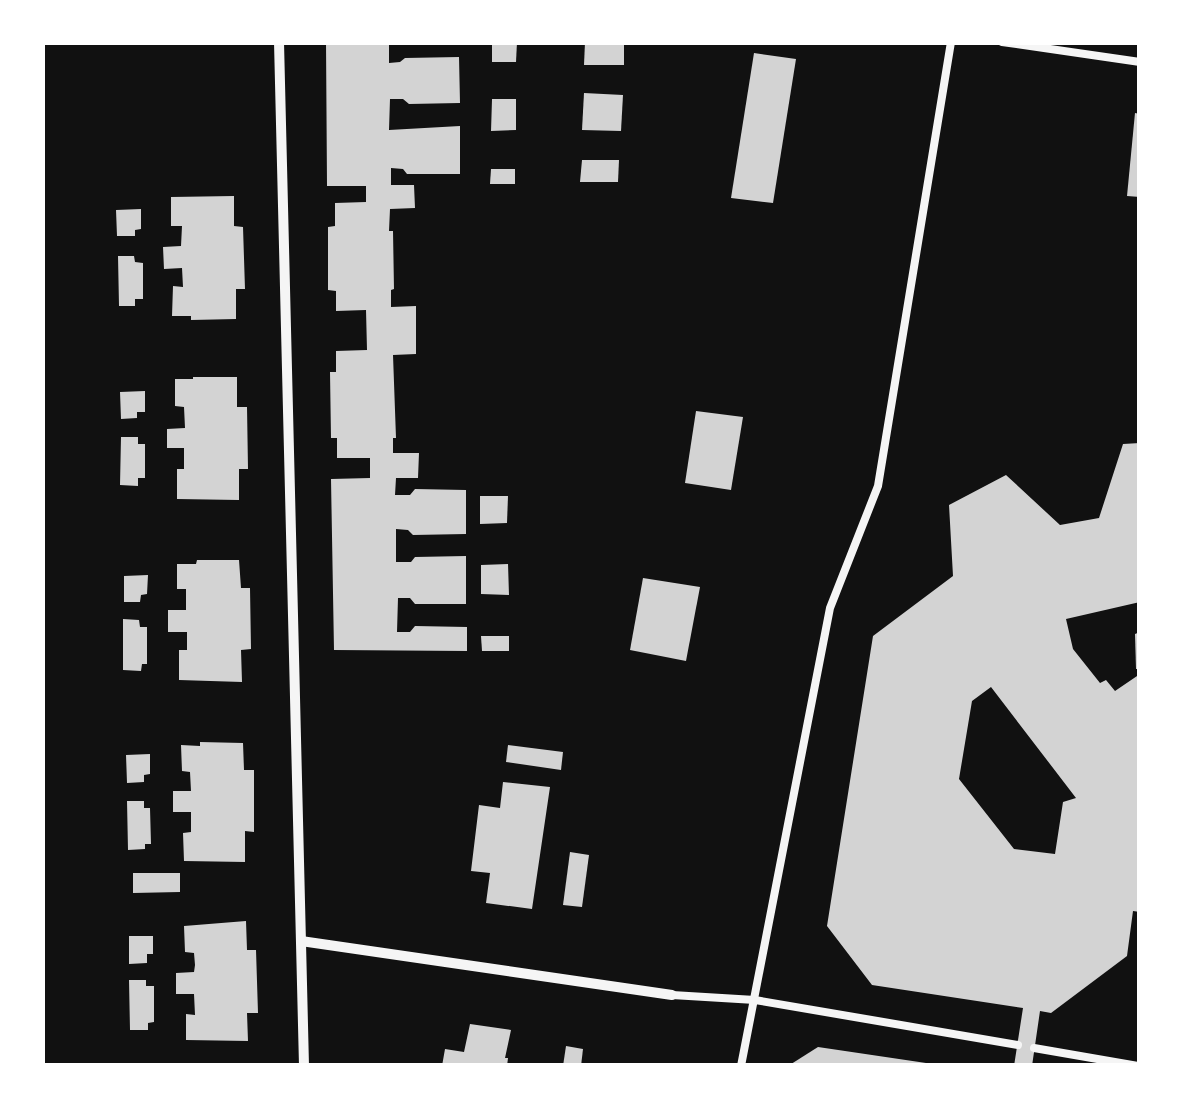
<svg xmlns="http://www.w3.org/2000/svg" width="1182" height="1108" viewBox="0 0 1182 1108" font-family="Helvetica,sans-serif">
  <rect width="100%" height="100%" fill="#111"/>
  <g fill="#d3d3d3" fill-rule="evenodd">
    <polygon points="326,42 389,42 389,63 400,62 405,58 459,57 460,103 409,104 403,99 390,99 389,130 460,126 460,174 407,174 403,169 391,168 391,185 414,185 415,208 390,209 389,231 393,231 394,289 391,290 391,307 416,306 416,354 393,355 396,438 393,438 393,453 419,453 418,478 396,478 395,495 410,495 415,489 466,490 466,534 413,535 408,530 396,529 396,562 411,562 415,557 466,556 466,604 415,604 410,598 398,598 397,632 410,632 415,626 467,627 467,651 334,650 331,479 370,478 370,458 337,458 337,438 331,438 330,372 336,372 336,351 367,350 366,310 336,311 336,291 328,290 328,227 335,226 335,203 366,202 366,186 327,186"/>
    <polygon points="492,42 517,42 516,62 492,62"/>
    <polygon points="585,42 624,42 624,65 584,65"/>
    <polygon points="754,53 796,59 773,203 731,198"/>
    <polygon points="584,93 623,95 621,131 582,130"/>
    <polygon points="492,99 516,99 516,130 491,131"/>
    <polygon points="1135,113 1140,114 1140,197 1127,196"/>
    <polygon points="582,160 619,160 618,182 580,182"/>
    <polygon points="491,169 515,169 515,184 490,184"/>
    <polygon points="234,196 234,226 243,227 245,289 236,289 236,319 191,320 191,316 172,316 173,286 183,287 182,268 164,269 163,247 181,246 182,226 171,226 171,197"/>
    <polygon points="141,209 141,229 135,230 135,236 117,236 116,210"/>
    <polygon points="118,256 134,256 135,262 143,263 143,299 135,299 135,306 119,306"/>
    <polygon points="193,377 237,377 237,407 247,407 248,469 239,469 239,500 177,499 177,469 184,469 184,448 167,448 167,429 185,428 184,407 175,406 175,379 193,379"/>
    <polygon points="145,391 145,412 137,412 137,418 121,419 120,392"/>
    <polygon points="696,411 743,417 731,490 685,483"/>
    <polygon points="121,437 138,437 138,444 145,444 145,478 138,478 138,486 120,485"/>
    <path d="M1140 443V602L1066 619 1073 649 1100 683 1106 680 1115 691 1140 674V912L1133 911 1127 956 1051 1013 1040 1011 1032 1066H1014L1023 1008 872 985 827 926 873 636 953 576 949 505 1006 475 1060 525 1099 518 1123 444ZM991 687 1076 798 1063 802 1055 854 1014 849 959 779 972 701Z"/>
    <polygon points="480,496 508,496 507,523 480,524"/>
    <polygon points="197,560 239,560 241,588 250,588 251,649 241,650 242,682 179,680 179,650 187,650 187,632 168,632 168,610 186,610 186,589 177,589 177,564 196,564"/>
    <polygon points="508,564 509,595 481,594 481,565"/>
    <polygon points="148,575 147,594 141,595 140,602 124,602 124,576"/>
    <polygon points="643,578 700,587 686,661 630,650"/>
    <polygon points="123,619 139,620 140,627 147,627 147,664 142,664 141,671 123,670"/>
    <polygon points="1140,632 1140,669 1136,669 1135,634"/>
    <polygon points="481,636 509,636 509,651 482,651"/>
    <polygon points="200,742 243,743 244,770 254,770 254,832 245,831 245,862 184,861 183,833 191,832 191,812 173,812 173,791 191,791 190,772 182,771 181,745 200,746"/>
    <polygon points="508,745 563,752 561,770 506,762"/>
    <polygon points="150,754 150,774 144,775 144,782 127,783 126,755"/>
    <polygon points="503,782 550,787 532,909 486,903 490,873 471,871 479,805 500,808"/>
    <polygon points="127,801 144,801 144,808 150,808 151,844 145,844 145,849 128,850"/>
    <polygon points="570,852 589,855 582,907 563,905"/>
    <polygon points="133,873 180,873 180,892 133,893"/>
    <polygon points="246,921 247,950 256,950 258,1013 247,1013 248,1041 186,1040 186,1014 195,1015 194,994 176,994 176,973 194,972 195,965 194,953 185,952 184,926"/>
    <polygon points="129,936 153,936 153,954 147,954 147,963 129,964"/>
    <polygon points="129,980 146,980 146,986 154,986 154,1022 148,1023 148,1030 130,1030"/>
    <polygon points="470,1024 511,1030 505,1058 508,1058 507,1066 442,1066 445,1049 464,1052"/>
    <polygon points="566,1046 583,1049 581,1066 563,1066"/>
    <polygon points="818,1047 926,1063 926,1066 788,1066"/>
  </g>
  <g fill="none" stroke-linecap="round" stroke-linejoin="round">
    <g stroke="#f5f5f5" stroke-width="8">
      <polyline points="1002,42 1140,62"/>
      <polyline points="672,995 755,1000 1018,1045"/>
      <polyline points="1034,1048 1138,1066"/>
      <polyline points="741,1066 830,608 878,486 951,42"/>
    </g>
    <g stroke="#f5f5f5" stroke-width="10">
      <polyline points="279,42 304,1066"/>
      <polyline points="301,941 672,995"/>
    </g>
  </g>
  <rect width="1182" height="1108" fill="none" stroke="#ffffff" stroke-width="90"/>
</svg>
